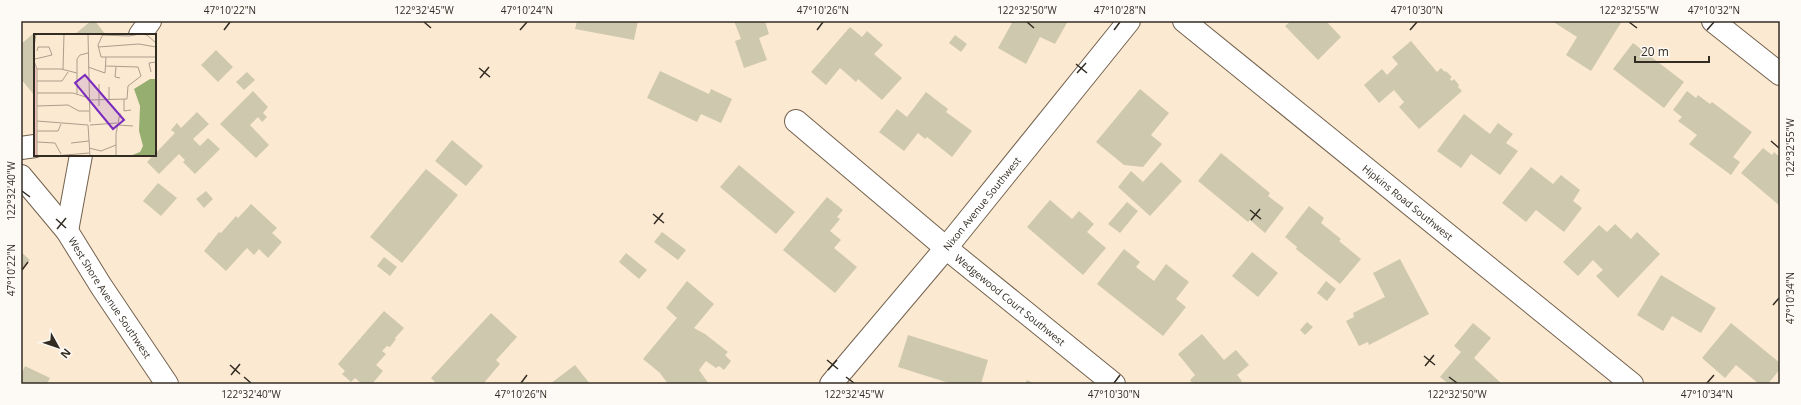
<svg xmlns="http://www.w3.org/2000/svg" width="1801" height="405" viewBox="0 0 1801 405" font-family="'Open Sans',sans-serif">
  <rect width="100%" height="100%" fill="#fce9d2"/>
  <g fill="#cec9ae">
    <polygon points="91,21 95,21 106,35 76,35 75,34"/>
    <polygon points="577,21 638,21 634,40 575,29"/>
    <polygon points="734,21 765,21 769,34 759,38 767,60 744,68 735,41 741,39"/>
    <polygon points="1013,21 1068,21 1055,44 1040,37 1026,64 998,48"/>
    <polygon points="1291,21 1326,21 1341,37 1318,60 1285,26"/>
    <polygon points="1552,21 1622,21 1591,71 1566,55 1577,37"/>
    <polygon points="850,27 862,37 867,31 883,45 874,54 902,78 882,100 858,79 856,82 840,68 826,85 811,72"/>
    <polygon points="34,33 36,35 35,96 21,79 21,44"/>
    <polygon points="955,35 967,44 961,52 949,43"/>
    <polygon points="1411,41 1437,72 1441,68 1445,72 1446,71 1452,77 1450,79 1452,81 1454,79 1459,85 1458,87 1462,91 1419,129 1399,107 1404,102 1394,90 1379,103 1364,85 1382,69 1387,75 1398,64 1392,57"/>
    <polygon points="1633,43 1684,82 1664,108 1613,69"/>
    <polygon points="216,50 233,67 218,82 201,65"/>
    <polygon points="660,71 709,94 711,89 732,99 721,123 701,114 697,122 647,98"/>
    <polygon points="247,72 255,80 244,90 236,82"/>
    <polygon points="1140,89 1169,113 1151,135 1162,144 1143,167 1124,165 1096,142"/>
    <polygon points="253,91 268,107 263,113 267,117 262,122 258,117 250,125 269,145 256,158 220,124"/>
    <polygon points="1687,91 1696,98 1698,95 1710,104 1712,102 1752,132 1733,157 1740,162 1731,175 1689,144 1697,135 1678,121 1682,117 1673,110"/>
    <polygon points="926,92 948,109 946,112 972,131 952,157 927,137 925,139 918,133 904,151 879,132 897,109 907,117"/>
    <polygon points="197,112 209,124 193,139 200,146 208,138 220,149 195,174 183,162 185,160 179,154 159,174 147,162 175,133 171,130 177,123 181,128"/>
    <polygon points="1464,114 1490,134 1498,123 1513,134 1506,143 1518,151 1500,175 1471,154 1461,168 1437,151"/>
    <polygon points="452,140 483,166 466,186 435,161"/>
    <polygon points="1763,148 1772,155 1774,152 1780,157 1780,206 1741,173"/>
    <polygon points="1221,153 1270,193 1268,196 1284,208 1265,233 1250,220 1248,222 1198,181"/>
    <polygon points="1161,162 1182,181 1150,216 1118,187 1131,171 1143,182"/>
    <polygon points="739,165 795,212 776,234 720,187"/>
    <polygon points="1531,167 1553,184 1561,175 1580,190 1573,201 1582,208 1564,232 1536,210 1526,222 1502,203"/>
    <polygon points="426,169 458,195 402,263 370,237"/>
    <polygon points="158,183 177,198 161,216 143,201"/>
    <polygon points="206,191 213,199 204,208 196,199"/>
    <polygon points="827,197 843,210 837,217 840,219 830,231 841,240 834,248 857,267 835,293 783,250"/>
    <polygon points="1050,200 1072,219 1079,211 1094,224 1087,232 1106,248 1083,275 1027,227"/>
    <polygon points="1127,202 1138,211 1120,233 1108,224"/>
    <polygon points="251,204 277,228 272,233 282,242 268,258 259,249 254,255 247,248 226,271 204,251 219,232 221,233 236,216 238,218"/>
    <polygon points="1309,206 1324,218 1321,223 1341,239 1339,241 1361,259 1340,284 1296,249 1297,247 1285,237"/>
    <polygon points="1615,224 1631,239 1637,232 1660,254 1618,298 1596,276 1603,270 1593,260 1578,276 1563,262 1599,225 1607,232"/>
    <polygon points="662,232 686,250 678,260 654,242"/>
    <polygon points="1124,249 1140,262 1136,267 1154,281 1166,264 1189,282 1176,299 1186,307 1163,336 1097,284"/>
    <polygon points="21,252 30,260 21,271"/>
    <polygon points="1252,252 1278,273 1258,297 1232,276"/>
    <polygon points="626,253 647,270 639,279 619,262"/>
    <polygon points="384,257 397,267 390,276 377,266"/>
    <polygon points="1400,259 1429,314 1369,345 1368,342 1359,346 1346,321 1354,317 1353,313 1385,297 1373,273"/>
    <polygon points="1661,275 1716,308 1701,333 1672,316 1663,331 1637,315"/>
    <polygon points="687,281 714,304 694,328 705,334 728,352 725,355 731,361 724,370 719,366 716,368 706,361 699,370 709,384 668,384 660,373 643,359 677,318 666,308"/>
    <polygon points="1326,281 1336,289 1327,301 1317,293"/>
    <polygon points="384,311 404,328 395,338 396,339 390,347 387,346 382,351 386,354 376,365 383,371 372,384 362,384 355,378 351,382 342,374 345,371 338,364"/>
    <polygon points="491,313 517,337 496,360 500,364 483,384 437,384 431,378"/>
    <polygon points="1307,322 1313,327 1305,335 1300,330"/>
    <polygon points="1473,323 1491,338 1474,358 1502,384 1449,384 1440,377 1461,352 1454,346"/>
    <polygon points="1731,323 1780,363 1780,369 1768,384 1759,384 1736,365 1725,378 1702,358"/>
    <polygon points="1202,334 1224,360 1236,350 1249,365 1237,375 1242,381 1239,384 1193,384 1190,380 1195,375 1178,354"/>
    <polygon points="908,335 988,360 981,384 952,384 898,367"/>
    <polygon points="575,365 590,384 550,384"/>
    <polygon points="25,366 50,378 47,384 21,384 21,375"/>
    <polygon points="1027,380 1035,384 1025,384"/>
  </g>
  <g fill="none" stroke-linecap="round" stroke-linejoin="round">
    <defs>
      <g id="street">
        <polyline points="1713,21 1780,74"/>
        <polyline points="140,35 150,21"/>
        <path id="s1" d="M796 121 946 248 1114 384"/>
        <polyline points="21,148 35,146"/>
        <path id="s2" d="M21 176 67 231 101 286 167 384"/>
        <polyline points="67,231 81,155"/>
        <path id="s3" d="M831 384 946 248 1129 21"/>
      </g>
      <g id="secondary">
        <path id="s4" d="M1184 21 1632 384"/>
      </g>
    </defs>
    <use href="#street" stroke="#73624e" stroke-width="24"/>
    <use href="#secondary" stroke="#73624e" stroke-width="24"/>
    <use href="#street" stroke="#fff" stroke-width="22"/>
    <use href="#secondary" stroke="#fff" stroke-width="22"/>
  </g>
  <path fill="none" stroke="#332c23" stroke-width="1.5" d="M424 22 431 28M1027 22 1034 28M1629 22 1637 28M224 30 230 22M520 30 527 22M817 30 823 22M1114 30 1120 22M1410 30 1417 22M1707 30 1714 22M1076 64 1087 73M479 68 490 77M1077 73 1086 63M480 78 489 67M1771 141 1779 148M22 191 30 197M1250 210 1261 219M653 214 664 223M56 219 66 228M1251 220 1260 209M654 224 663 213M57 229 66 218M22 270 28 262M1773 305 1779 298M1424 356 1435 365M827 360 838 369M230 365 240 374M1425 366 1434 355M828 370 837 360M231 375 240 364M244 377 251 383M846 377 854 383M1449 377 1457 383M521 383 527 375M1114 383 1120 375M1707 383 1714 375"/>
  <g text-anchor="middle" dominant-baseline="central" stroke-width="4" stroke-linejoin="round" paint-order="stroke">
    <g font-size="10" fill="#332c23" stroke="#fdf9f4">
      <text stroke="none"><textPath href="#s4" startOffset="288">Hipkins Road Southwest</textPath></text>
      <text stroke="none"><textPath href="#s3" startOffset="235">Nixon Avenue Southwest</textPath></text>
      <text stroke="none"><textPath href="#s2" startOffset="151">West Shore Avenue Southwest</textPath></text>
      <text stroke="none"><textPath href="#s1" startOffset="279">Wedgewood Court Southwest</textPath></text>
    </g>
  </g>
  <g transform="translate(34 34)">
    <rect width="122" height="122" fill="#fce9d2"/>
    <path d="M0 30 2 34 3 122H0Z" fill="#f2bdbb"/>
    <path d="M116 45H122V122H96L106 118 109 112 105 97 106 72 100 55Z" fill="#96ae70"/>
    <path fill="none" stroke="#ac9d8c" stroke-width="1" d="M54 0 56 88M69 0 64 11 67 23H122M107 0 113 1 122 9M68 1 95 2 106 0M0 13 2 0M64 13 105 10 122 13M1 25 18 21 15 13H4L3 17M0 27 3 35V122M54 33 71 39 72 23M82 33 81 43 86 44M3 35H27L43 39M29 35 30 0M117 38 115 29 122 28M3 47H28L34 38M65 50V72M3 59H39L55 64M43 60V25L46 21 54 19M90 65V77L97 76M55 66 93 65 94 52 107 42 104 33 72 32M75 66V53M3 72 34 71 45 77H55M3 87 54 91M54 91 56 122M56 91 83 89M83 91 99 92M3 97H24L27 90M3 108 21 109 27 120M37 109 55 107M55 114 67 117 82 111M20 122 55 119M82 122V100L86 79"/>
    <path fill="#7b2cbf" fill-opacity="0.15" stroke="#7b2cbf" stroke-width="2" d="M51 41 90 86 79 95 41 49Z"/>
    <rect width="122" height="122" fill="none" stroke="#332c23" stroke-width="2"/>
  </g>
  <rect width="1801" height="405" fill="none" stroke="#fdf9f4" stroke-width="44"/>
  <g transform="translate(58 347) rotate(130)" stroke="#fdf9f4" stroke-width="3" paint-order="stroke">
  <path d="M0-3L7 15L0 10L-7 15Z" fill="#332c23"/>
  <text y="-6" font-size="11" font-weight="bold" text-anchor="middle" fill="#332c23">N</text>
  </g>
  <path d="M1635 56v6h74v-6" fill="none" stroke="#332c23" stroke-width="2"/>
  <text x="1641" y="56" font-size="12" fill="#332c23" stroke="#fdf9f4" stroke-width="3" paint-order="stroke">20 m</text>
  <rect x="22" y="22" width="1757" height="361" fill="none" stroke="#332c23" stroke-width="1.5"/>
  <g font-size="10" text-anchor="middle" fill="#332c23">
    <text x="230" y="14">47°10'22"N</text>
    <text x="424" y="14">122°32'45"W</text>
    <text x="527" y="14">47°10'24"N</text>
    <text x="823" y="14">47°10'26"N</text>
    <text x="1027" y="14">122°32'50"W</text>
    <text x="1120" y="14">47°10'28"N</text>
    <text x="1417" y="14">47°10'30"N</text>
    <text x="1629" y="14">122°32'55"W</text>
    <text x="1714" y="14">47°10'32"N</text>
    <text transform="translate(1790 148) rotate(-90)" y="4">122°32'55"W</text>
    <text transform="translate(11 191) rotate(-90)" y="4">122°32'40"W</text>
    <text transform="translate(11 270) rotate(-90)" y="4">47°10'22"N</text>
    <text transform="translate(1790 298) rotate(-90)" y="4">47°10'34"N</text>
    <text x="251" y="398">122°32'40"W</text>
    <text x="521" y="398">47°10'26"N</text>
    <text x="854" y="398">122°32'45"W</text>
    <text x="1114" y="398">47°10'30"N</text>
    <text x="1457" y="398">122°32'50"W</text>
    <text x="1707" y="398">47°10'34"N</text>
  </g>
</svg>
